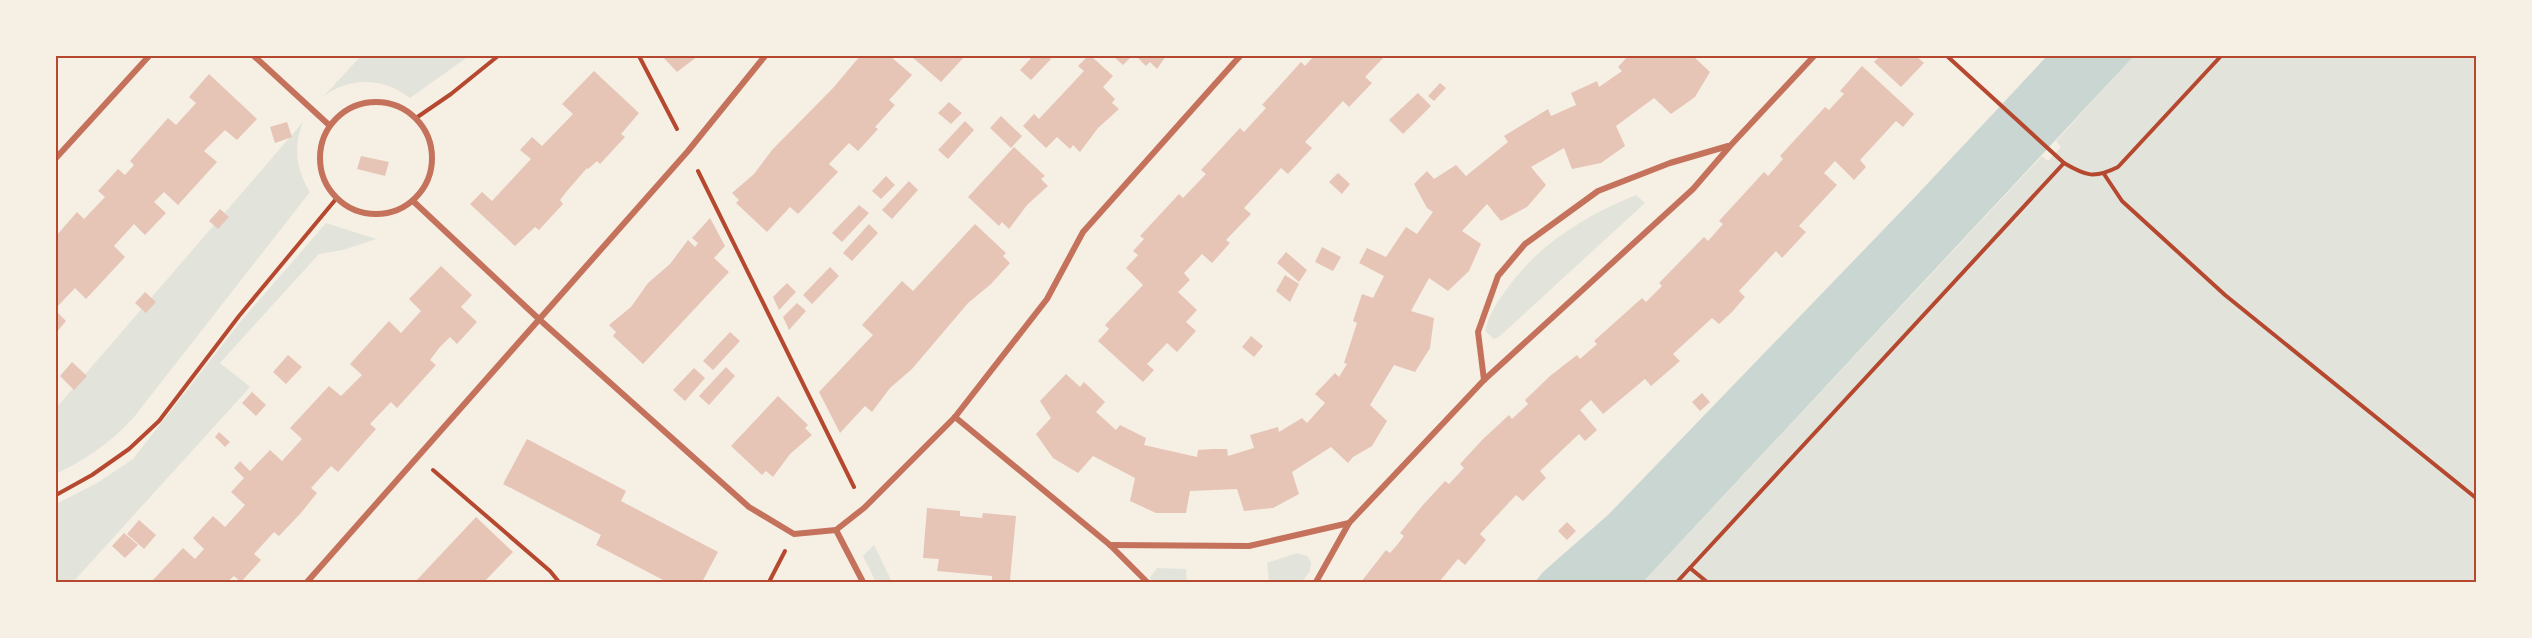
<svg xmlns="http://www.w3.org/2000/svg" width="2532" height="638" viewBox="0 0 2532 638" font-family="'Source Sans 3',sans-serif">
  <rect width="100%" height="100%" fill="#f6efe4"/>
  <g fill="#e2e4dc">
    <path d="M361 56H469L410 98C384 78 350 76 323 97Z"/>
    <polygon points="2134,56 2476,56 2476,582 1643,582 2042,156 2048,161 2061,147 2056,141"/>
    <path d="M303 122C293 146 296 170 310 192L134 417C111 443 86 459 56 474V408Z"/>
    <path d="M1636 195 1645 203 1500 336 1494 339 1485 331C1489 314 1496 304 1506 290 1540 243 1583 217 1636 195Z"/>
    <polygon points="326,223 376,239 343,250 319,254 220,363 250,387 73,582 56,582 56,504 97,483 133,459 241,321"/>
    <polygon points="874,545 892,582 876,582 863,556"/>
    <polygon points="1297,553 1307,556 1311,562 1310,571 1302,582 1269,582 1267,563"/>
    <polygon points="1157,568 1186,569 1187,582 1152,582 1150,578"/>
  </g>
  <polygon fill="#c9d6d2" points="2047,56 2134,56 1643,582 1535,582 1543,572 1609,514 1915,197"/>
  <g fill="#e6c5b7">
    <polygon points="662,56 698,56 677,72"/>
    <polygon points="860,56 890,56 912,75 889,100 895,105 875,127 878,129 858,151 849,143 829,164 838,172 798,214 790,207 767,232 736,203 739,200 732,193 754,174 772,150 833,88"/>
    <polygon points="911,56 965,56 941,82"/>
    <polygon points="1033,56 1047,56 1051,59 1031,80 1020,70"/>
    <polygon points="1088,56 1091,56 1113,76 1103,87 1115,99 1112,103 1119,109 1098,128 1080,152 1073,145 1070,149 1057,137 1046,148 1023,126 1034,114 1039,119 1084,71 1078,66"/>
    <polygon points="1113,56 1132,56 1123,65"/>
    <polygon points="1136,56 1166,56 1157,69 1150,62 1146,66"/>
    <polygon points="1314,56 1385,56 1365,77 1372,83 1349,107 1343,101 1305,142 1312,148 1288,174 1281,168 1244,208 1251,214 1226,240 1230,243 1212,263 1202,254 1184,273 1190,280 1178,292 1197,310 1186,322 1196,331 1177,352 1167,343 1147,364 1154,370 1143,382 1098,341 1109,329 1105,325 1143,285 1126,268 1138,255 1133,251 1144,239 1140,236 1179,194 1183,198 1206,174 1201,170 1240,128 1244,132 1266,108 1262,105 1301,62 1305,66"/>
    <polygon points="1628,56 1693,56 1710,72 1695,97 1671,114 1654,98 1616,126 1625,146 1601,163 1572,169 1564,148 1531,167 1546,185 1527,207 1501,221 1487,204 1462,231 1481,244 1469,271 1448,291 1429,278 1411,311 1434,318 1430,348 1415,372 1394,365 1370,405 1387,421 1372,446 1353,457 1348,463 1331,447 1292,472 1299,494 1273,508 1244,511 1237,489 1190,491 1186,513 1156,513 1130,501 1135,478 1093,456 1078,473 1053,458 1036,434 1051,418 1040,401 1066,374 1080,387 1084,382 1105,402 1096,412 1116,430 1120,425 1146,438 1144,445 1197,457 1198,450 1213,449 1227,449 1228,456 1254,448 1250,435 1278,427 1279,432 1302,418 1307,423 1325,403 1315,394 1335,373 1339,377 1347,364 1344,363 1357,323 1353,321 1362,294 1373,298 1384,276 1359,263 1367,248 1386,257 1406,227 1417,234 1433,212 1427,208 1414,184 1427,171 1434,179 1456,165 1466,176 1508,142 1504,136 1548,109 1551,116 1576,105 1571,93 1597,81 1599,87 1622,71 1618,67"/>
    <polygon points="1880,56 1916,56 1924,63 1901,87 1874,62"/>
    <polygon points="1862,66 1914,114 1903,127 1896,121 1860,160 1866,167 1854,180 1835,161 1824,173 1837,185 1799,226 1806,232 1782,258 1776,251 1739,291 1745,297 1732,312 1719,324 1712,318 1673,354 1680,361 1651,386 1645,379 1603,414 1591,400 1580,410 1597,430 1585,441 1579,434 1540,471 1546,478 1523,501 1516,495 1480,534 1486,540 1465,565 1458,559 1439,582 1361,582 1386,550 1390,553 1397,545 1404,536 1400,533 1422,506 1445,481 1449,484 1464,468 1460,464 1483,439 1509,415 1512,419 1528,404 1525,400 1550,376 1577,355 1580,359 1597,344 1594,341 1642,298 1646,302 1662,286 1659,283 1704,237 1708,241 1723,224 1719,221 1764,172 1768,176 1783,159 1780,156 1825,107 1829,110 1844,94 1840,91"/>
    <polygon points="594,71 639,113 621,134 625,137 600,164 597,161 588,169 587,168 567,191 560,200 563,204 539,230 535,227 515,246 470,204 482,192 492,201 531,159 520,150 532,137 542,146 573,114 562,104"/>
    <polygon points="209,74 257,119 237,140 225,130 204,151 217,162 178,205 164,192 154,202 166,213 145,235 134,224 114,246 125,257 86,299 75,288 56,308 57,235 77,212 84,219 105,197 98,191 118,169 125,175 134,165 130,161 168,118 176,125 196,103 189,97"/>
    <polygon points="1440,83 1446,88 1434,101 1428,96"/>
    <polygon points="1418,93 1431,106 1403,134 1389,120"/>
    <polygon points="949,102 962,113 951,124 938,113"/>
    <polygon points="1001,116 1022,136 1011,148 990,128"/>
    <polygon points="965,121 974,130 948,159 938,150"/>
    <polygon points="287,122 292,137 275,143 270,127"/>
    <polygon points="1014,147 1045,176 1041,179 1048,186 1027,205 1009,229 1002,222 999,226 968,197"/>
    <polygon points="361,156 389,162 385,176 357,169"/>
    <polygon points="1338,173 1350,184 1342,194 1329,182"/>
    <polygon points="886,176 895,185 881,199 872,191"/>
    <polygon points="909,181 918,190 892,219 882,210"/>
    <polygon points="859,205 869,213 842,242 832,233"/>
    <polygon points="220,209 229,217 218,229 209,221"/>
    <polygon points="710,218 725,246 714,258 729,272 643,364 613,336 616,332 609,325 631,307 648,283 670,264 688,240 695,247 698,243 692,238"/>
    <polygon points="869,224 878,233 852,261 843,253"/>
    <polygon points="975,224 1006,253 1003,256 1010,263 991,284 968,303 912,369 890,388 872,412 865,406 840,433 819,392 873,335 862,325 902,281 913,291"/>
    <polygon points="1322,247 1341,257 1333,271 1315,262"/>
    <polygon points="1286,252 1307,270 1299,282 1277,263"/>
    <polygon points="441,266 472,295 461,307 477,322 457,344 450,337 439,348 430,360 436,365 397,408 391,402 370,424 376,429 338,472 331,466 311,488 317,493 300,514 279,536 274,532 254,554 261,560 241,582 234,576 227,582 151,582 183,548 195,559 204,549 193,538 213,516 225,527 245,505 231,492 244,478 234,468 240,461 250,471 270,450 282,461 302,439 290,428 329,386 341,396 362,375 350,364 389,321 401,333 421,311 409,299"/>
    <polygon points="830,267 839,276 812,304 803,295"/>
    <polygon points="1285,275 1299,284 1290,302 1276,291"/>
    <polygon points="787,283 796,292 779,310 773,297"/>
    <polygon points="145,292 156,302 146,313 135,303"/>
    <polygon points="797,303 806,311 789,330 783,317"/>
    <polygon points="56,311 66,321 56,333"/>
    <polygon points="730,332 740,341 713,370 703,361"/>
    <polygon points="1251,336 1263,346 1254,357 1242,347"/>
    <polygon points="288,355 302,367 286,384 273,372"/>
    <polygon points="72,362 87,376 74,390 60,376"/>
    <polygon points="726,367 735,376 709,405 699,396"/>
    <polygon points="694,368 705,378 685,401 673,390"/>
    <polygon points="252,392 266,405 256,416 242,403"/>
    <polygon points="1702,393 1710,402 1700,411 1692,402"/>
    <polygon points="778,396 808,425 805,428 812,435 790,454 773,477 766,471 762,475 731,446"/>
    <polygon points="219,432 230,442 225,447 215,437"/>
    <polygon points="527,439 626,491 621,501 718,552 702,582 667,582 596,545 601,535 503,484"/>
    <polygon points="927,508 960,511 960,516 982,518 983,513 1016,516 1010,580 1023,582 992,582 992,576 937,571 939,559 923,558"/>
    <polygon points="476,517 513,552 484,582 415,582"/>
    <polygon points="139,520 156,535 144,549 127,534"/>
    <polygon points="1567,522 1576,531 1567,540 1558,531"/>
    <polygon points="124,533 138,545 125,558 112,546"/>
  </g>
  <g fill="none" stroke-linecap="round" stroke-linejoin="round">
    <g stroke="#b5482f" stroke-width="4">
      <polyline points="639,56 677,129"/>
      <path d="M1947 56 2064 163C2086 176 2094 179 2118 167L2221 56"/>
      <polyline points="416,118 451,94 498,56"/>
      <polyline points="698,171 854,487"/>
      <polyline points="2104,174 2122,201 2225,295 2476,498"/>
      <polyline points="433,470 550,571 559,582"/>
      <polyline points="56,495 92,475 129,449 159,421 239,316 336,199"/>
      <polyline points="1690,568 1707,582"/>
      <polyline points="769,582 785,551"/>
      <polyline points="1677,582 2064,163"/>
    </g>
    <g stroke="#c5725c" stroke-width="6">
      <polyline points="254,56 329,125"/>
      <circle cx="376" cy="158" r="56"/>
      <polyline points="56,158 149,56"/>
      <polyline points="413,201 540,320 749,507 794,534 836,530 864,508 955,417 1047,299 1083,232 1240,56"/>
      <polyline points="1484,380 1478,332 1498,276 1525,244 1598,191 1670,163 1728,146"/>
      <polyline points="955,417 1110,545 1147,582"/>
      <polyline points="836,530 863,582"/>
      <polyline points="1110,545 1249,546 1349,523"/>
      <polyline points="307,582 688,151 765,56"/>
      <polyline points="1316,582 1349,523 1484,380 1693,189 1730,146 1814,56"/>
    </g>
  </g>
  <rect width="2532" height="638" fill="none" stroke="#f6efe4" stroke-width="114"/>
  <rect x="57" y="57" width="2418" height="524" fill="none" stroke="#b5482f" stroke-width="2"/>
</svg>
